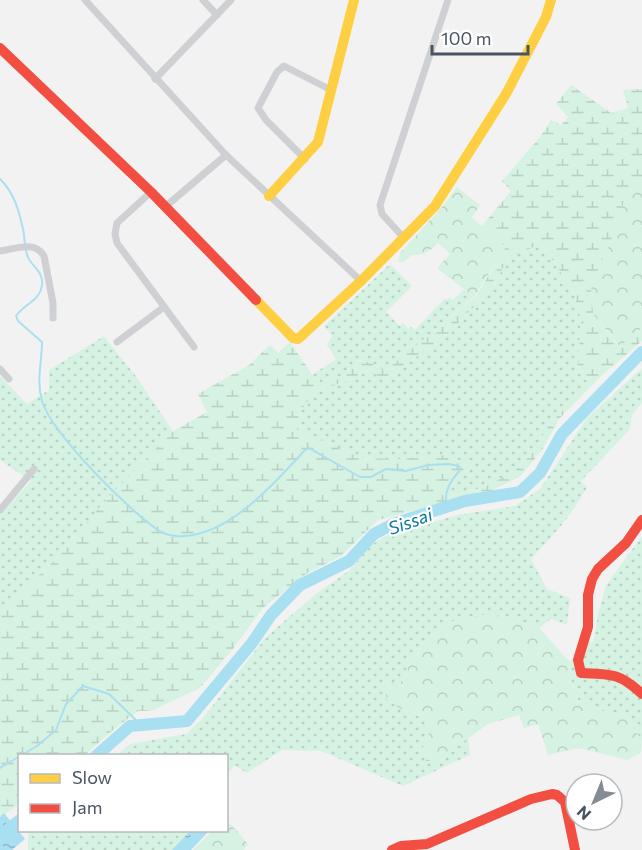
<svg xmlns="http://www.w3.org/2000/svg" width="642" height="850" viewBox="0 0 642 850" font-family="Commissioner,sans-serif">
  <defs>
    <pattern id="grass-dots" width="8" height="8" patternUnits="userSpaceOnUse" patternTransform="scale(1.5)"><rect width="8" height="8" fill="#d6f2e2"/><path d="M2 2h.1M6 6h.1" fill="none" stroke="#b9d1c4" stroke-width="1.8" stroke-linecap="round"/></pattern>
    <pattern id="forest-crowns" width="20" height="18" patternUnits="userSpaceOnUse" patternTransform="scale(1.5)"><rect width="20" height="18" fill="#d6f2e2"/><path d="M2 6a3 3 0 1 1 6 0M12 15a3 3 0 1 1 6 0" fill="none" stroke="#b9d1c4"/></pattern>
    <pattern id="wetland-marsh" width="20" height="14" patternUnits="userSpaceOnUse" patternTransform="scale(1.5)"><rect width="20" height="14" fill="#d6f2e2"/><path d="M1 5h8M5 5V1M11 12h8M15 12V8" fill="none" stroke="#b9d1c4"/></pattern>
    <pattern id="water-ripples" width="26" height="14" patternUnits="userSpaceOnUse" patternTransform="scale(1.5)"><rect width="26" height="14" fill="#a9e0f1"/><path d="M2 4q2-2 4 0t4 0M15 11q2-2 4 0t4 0" fill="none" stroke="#8cb8c7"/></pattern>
  </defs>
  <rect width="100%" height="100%" fill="#f3f2f2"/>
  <g fill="url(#grass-dots)">
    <polygon points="541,244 573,290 581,320 577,372 589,380 550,423 536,447 516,470 485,487 451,496 450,490 469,463 361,458 296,430 299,412 317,391 344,382 370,370 384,380 449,333 494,285 508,258"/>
    <polygon points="390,264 412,286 386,312 400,326 403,323 409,329 411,327 415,330 445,298 447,300 450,297 453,300 464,289 474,297 385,372 373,363 357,360 346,374 318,384 312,375 336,359 327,345 332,336 324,326"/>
    <polygon points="104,336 135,375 173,431 105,501 57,558 0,612 0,515 31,481 0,460 0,376 27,404 49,390 49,370"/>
    <path d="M642 368V403L632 415 630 429 581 481 587 487C573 514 552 537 531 559L547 589 570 598 567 625 551 619 539 628 491 613 408 672 401 682V709L425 716 429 734 422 751 459 743 468 737 470 755 403 786 321 751 282 750 247 773 235 766 227 773 226 756H115L130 744 186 734 203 718 266 637 317 593 350 570 370 546 385 536 457 515 515 506 540 489 587 418Z"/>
    <polygon points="642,536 642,740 625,717 579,702 572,685 569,661 584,652 587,641 593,642 598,615 606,585"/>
    <polygon points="28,831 191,831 172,850 28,850"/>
  </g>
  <g fill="url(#forest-crowns)">
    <polygon points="642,177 642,328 620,347 593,314 591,286 612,238 625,199"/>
    <path d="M457 187 480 205 472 217 506 247 474 297 437 268 450 254 438 243C430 251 424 256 412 255L403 262H398L400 253 442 207Z"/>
    <polygon points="491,613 539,628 569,661 572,685 579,702 625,717 642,740 641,753 627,760 579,748 548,755 538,724 524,728 519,715 488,724 438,760 426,761 421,751 429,734 425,716 401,709 386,699 386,685 401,682 408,672 408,657 443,623"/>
    <polygon points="227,820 248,844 244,850 193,850 212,831 226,830"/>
  </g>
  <path fill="url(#wetland-marsh)" fill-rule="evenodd" d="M571 85 611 113 628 108 623 90 642 89V177L625 199 612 238 591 286 593 314 619 347 642 328V341L599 378 560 418 542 450 521 476 491 491 378 520 341 556 306 574 263 608 233 649 200 688 151 711H138L112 731 85 755 20 756 19 805 0 817V612L57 558 105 501 173 431 207 412 198 394 249 365 270 345 278 353 290 342 318 383 346 374 356 360 373 363 385 371 476 296 506 247 482 226 511 191 502 181 540 137 551 120 561 125 568 117 556 104ZM541 244 573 290 581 320 577 372 589 380 550 423 536 447 516 470 485 487 452 496 450 490 469 463 441 455 400 459 361 458 297 430 299 412 317 391 344 382 369 370 384 380 449 333 494 285 508 258Z"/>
  <g fill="url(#water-ripples)">
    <polygon points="4,813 25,839 12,850 0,850 0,817"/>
    <polygon points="191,830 209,831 191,850 172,850"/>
  </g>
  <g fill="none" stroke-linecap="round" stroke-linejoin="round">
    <g stroke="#a9e0f1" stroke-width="2">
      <path d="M0 179C14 192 19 211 23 229 25 238 24 248 28 257 32 267 44 272 42 285 40 301 24 304 16 316L18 321 42 342C42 362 36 380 42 401 52 434 131 513 161 532 167 535 177 537 184 536 230 534 275 483 304 451L309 448 360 477H371L386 469 406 471 428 465 449 464 459 466 461 469C450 481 444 491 446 507"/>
      <polyline points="20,756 37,746 56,730 66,704 83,686 109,694 141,725"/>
      <polyline points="0,768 20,756"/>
    </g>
    <g stroke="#a9e0f1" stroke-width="12">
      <polyline points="96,756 130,726 187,721 252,643 271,615 300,585 349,561 374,534 393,524 465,501 520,492 540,473 562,434 642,352"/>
      <polyline points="0,836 20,820"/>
    </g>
    <g stroke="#ced0d3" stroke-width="7">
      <polyline points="85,0 226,155 361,281"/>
      <polyline points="203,0 217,15"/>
      <polyline points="155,79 231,0"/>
      <polyline points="305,159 266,120 258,108 277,72 284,66 331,90"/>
      <polyline points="151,192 117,223 115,234 117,243 194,347"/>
      <polyline points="165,207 226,155"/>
      <polyline points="404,238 382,214 380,205 448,0"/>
      <path d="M0 251C15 249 35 240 44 256L53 303V318"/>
      <polyline points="117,342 164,307"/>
      <polyline points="0,369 9,379"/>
      <polyline points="0,510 34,469"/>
    </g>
    <g stroke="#ffcf43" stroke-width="10">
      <polyline points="269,196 318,142 354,0"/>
      <polyline points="256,300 293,338 298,339 361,281 435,206 506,94 546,17 551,0"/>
    </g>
    <g stroke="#f24e42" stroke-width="10">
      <polyline points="0,48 151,192 256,300"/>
      <path d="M642 520 626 543 598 569 592 579 588 595V627L578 660 581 673C611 674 620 673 642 694"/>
      <polyline points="392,850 401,846 427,844 531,799 552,794 557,795 565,802 575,850"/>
    </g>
  </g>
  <g text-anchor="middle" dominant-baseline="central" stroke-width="4.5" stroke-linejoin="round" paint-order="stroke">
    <g font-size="18" font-style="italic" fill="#067a9d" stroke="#fff">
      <text transform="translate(410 521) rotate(-20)">Sissai</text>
    </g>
  </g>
  <rect x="18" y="754" width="210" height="78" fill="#ffffff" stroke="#b6bbbf" stroke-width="1.5"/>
  <rect x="30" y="774" width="30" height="9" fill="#ffcf43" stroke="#b6bbbf" stroke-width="1.5"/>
  <text x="72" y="784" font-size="18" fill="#485460">Slow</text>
  <rect x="30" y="804" width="30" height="9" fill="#f24e42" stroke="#b6bbbf" stroke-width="1.5"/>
  <text x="72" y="814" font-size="18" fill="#485460">Jam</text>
  <g transform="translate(594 802) rotate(223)"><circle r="28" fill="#ffffff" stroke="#b6bbbf" stroke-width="1.5"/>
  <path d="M0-4.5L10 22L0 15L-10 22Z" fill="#848b93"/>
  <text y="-9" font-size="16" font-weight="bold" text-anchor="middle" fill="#485460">N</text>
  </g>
  <path d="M432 45v9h96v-9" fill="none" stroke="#485460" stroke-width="3"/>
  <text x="441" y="45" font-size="18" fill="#485460" stroke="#ffffff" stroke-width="4.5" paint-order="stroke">100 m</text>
</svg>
